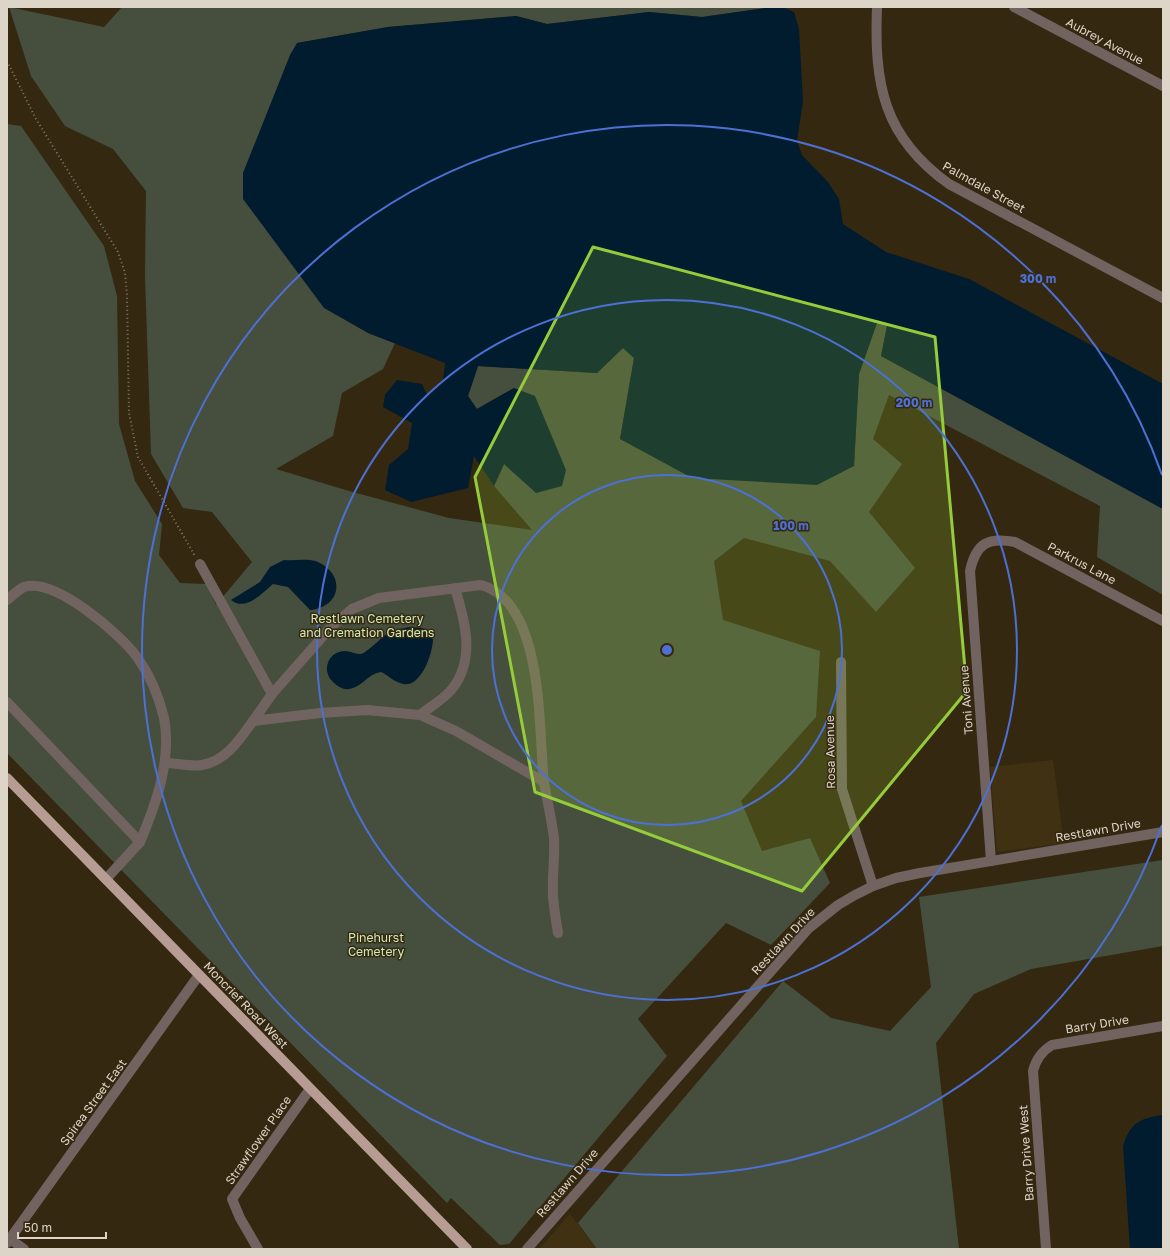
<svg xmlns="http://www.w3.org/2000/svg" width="1170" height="1256" viewBox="0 0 1170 1256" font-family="'Golos Text',sans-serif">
  <rect width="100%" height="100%" fill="#342811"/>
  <g fill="#3f3112">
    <polygon points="1053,760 1064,843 997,852 990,767"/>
    <polygon points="570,1214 597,1249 539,1249"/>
  </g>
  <g fill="#464f3d">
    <polygon points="9,7 104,27 122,7 773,7 702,17 649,12 547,24 516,16 388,27 297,43 368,333 395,343 383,369 342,393 333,436 276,469 349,491 449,518 532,530 494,486 504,464 514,388 477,409 468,396 478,366 597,373 623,348 634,358 620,439 854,466 859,374 878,320 887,326 881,356 1163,509 1163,595 1097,557 1100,506 889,395 873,439 902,464 869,512 915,568 876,612 830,561 744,538 714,561 723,620 820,651 816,717 741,801 762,851 810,838 830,883 771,945 726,923 638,1019 667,1056 509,1244 500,1245 451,1198 447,1203 7,753 7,124 21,126 104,246 117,296 119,424 135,481 162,524 159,555 180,583 207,584 216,605 252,562 212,512 183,508 151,454 145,276 146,191 113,149 65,126 31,76"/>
    <polygon points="1163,860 1163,946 1031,969 974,994 936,1043 959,1249 597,1249 578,1223 783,981 831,1018 890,1031 931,987 919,897"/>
  </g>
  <g fill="#011c2e">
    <polygon points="773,7 782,7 794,12 799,29 803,101 797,141 802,155 828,182 839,199 843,224 886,252 969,279 1163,384 1163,509 881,356 887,326 878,320 859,374 854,466 817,485 692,478 620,439 634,358 623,348 597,373 478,366 468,396 477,409 514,388 535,396 566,470 562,486 536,493 504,464 494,486 474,456 468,488 411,502 385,490 389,465 408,449 412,423 383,407 385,395 397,380 422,384 427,395 443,380 445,363 368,333 324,308 243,199 243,173 290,55 297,43 388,27 516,16 547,24 649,12 702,17"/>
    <path d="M284 560C295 561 308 558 318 562 346 575 341 607 310 610L288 587 273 584C262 593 246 612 231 600L260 582 270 567Z"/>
    <path d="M410 627 423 628 433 639C433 653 420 692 400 683 393 681 388 675 381 672 367 674 363 687 349 689 343 690 337 686 333 682 321 671 328 651 345 651 352 651 359 657 365 652 385 638 382 631 410 627Z"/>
    <path d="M1163 1115V1249H1130L1123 1146C1130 1123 1140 1118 1163 1115Z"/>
  </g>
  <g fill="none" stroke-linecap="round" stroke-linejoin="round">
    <polyline stroke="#857b69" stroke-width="2" stroke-dasharray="1 3" stroke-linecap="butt" points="7,61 36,119 118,252 125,273 127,295 129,413 138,457 195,556"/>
    <g stroke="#71635f" stroke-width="10">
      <path d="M877 7C874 84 883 137 949 184L1163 298"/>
      <polyline points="1014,7 1163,86"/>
      <path d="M200 564 272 694 332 626 352 609 379 598 481 585C545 603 538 729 544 782 547 801 552 820 554 839 555 858 552 877 553 896 554 909 556 921 558 933"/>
      <path d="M7 600C12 596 19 589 24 587 55 577 120 634 137 657 150 675 159 697 164 718 172 760 156 804 140 842"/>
      <polyline points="841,662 842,789 873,886"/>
      <polyline points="272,694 253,721 320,713 367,710 420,715 456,731 544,782"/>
      <polyline points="7,702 140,842 106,879"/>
      <path d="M420 715C430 707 444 699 452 689 476 659 465 621 455 588"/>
      <path d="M165 763C177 763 191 767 202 765 226 761 240 739 253 721"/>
      <path d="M991 861 970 571C976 543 988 537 1015 542L1163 621"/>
      <polyline points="10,1239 24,1249"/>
      <polyline points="7,1243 199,975"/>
      <polyline points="258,1249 240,1218 232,1199 310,1089"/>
      <polyline points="527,1249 809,928 838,905 855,895 873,886 896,878 920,873 1163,832"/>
      <path d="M1046 1249 1033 1071C1036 1059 1042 1051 1052 1045L1163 1026"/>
    </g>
    <polyline stroke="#b79c93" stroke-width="10" points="7,778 467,1249"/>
  </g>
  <path fill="#95cc3b" fill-opacity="0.2" stroke="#95cc3b" stroke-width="3" stroke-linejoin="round" d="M593 247 935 337 967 691 802 891 535 792 475 477Z"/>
  <g fill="none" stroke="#4d70d4" stroke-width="2">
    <circle cx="667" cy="650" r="175"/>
    <circle cx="667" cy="650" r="350"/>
    <path d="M1162 825A525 525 0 1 1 1162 475"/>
  </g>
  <g text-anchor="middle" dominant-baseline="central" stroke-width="3" stroke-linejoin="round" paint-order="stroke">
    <g font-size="12" fill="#ddd6c8" stroke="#342811">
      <text transform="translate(1105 41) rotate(28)">Aubrey Avenue</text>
      <text transform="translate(984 187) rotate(29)">Palmdale Street</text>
      <text transform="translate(1082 563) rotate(28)">Parkrus Lane</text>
      <text transform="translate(966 700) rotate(-94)">Toni Avenue</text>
      <text transform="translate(830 752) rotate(-91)">Rosa Avenue</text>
      <text transform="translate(1098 830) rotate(-10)">Restlawn Drive</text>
      <text transform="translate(783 941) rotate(-47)">Restlawn Drive</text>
      <text transform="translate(246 1005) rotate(46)">Moncrief Road West</text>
      <text transform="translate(1097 1024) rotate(-9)">Barry Drive</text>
      <text transform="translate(93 1102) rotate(-54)">Spirea Street East</text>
      <text transform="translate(258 1140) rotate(-55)">Strawflower Place</text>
      <text transform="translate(1026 1153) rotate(-94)">Barry Drive West</text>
      <text transform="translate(567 1183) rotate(-49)">Restlawn Drive</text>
    </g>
    <g font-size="12" fill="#d2ecb6" stroke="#342811">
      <text x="367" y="618">Restlawn Cemetery<tspan x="367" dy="14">and Cremation Gardens</tspan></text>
      <text x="376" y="937">Pinehurst<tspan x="376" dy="14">Cemetery</tspan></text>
    </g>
  </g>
  <circle cx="667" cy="650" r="6" fill="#4d70d4" stroke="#342811" stroke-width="2"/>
  <g font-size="12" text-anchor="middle" font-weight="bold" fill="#4d70d4" stroke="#342811" stroke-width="3" stroke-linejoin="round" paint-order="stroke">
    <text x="1038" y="283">300 m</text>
    <text x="914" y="407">200 m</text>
    <text x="791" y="530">100 m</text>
  </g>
  <rect width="1170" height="1256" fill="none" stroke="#ddd6c8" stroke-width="16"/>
  <path d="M18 1232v6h88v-6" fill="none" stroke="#ddd6c8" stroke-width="2"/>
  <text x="24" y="1232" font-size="12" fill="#ddd6c8" stroke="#342811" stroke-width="3" paint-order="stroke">50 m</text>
</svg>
